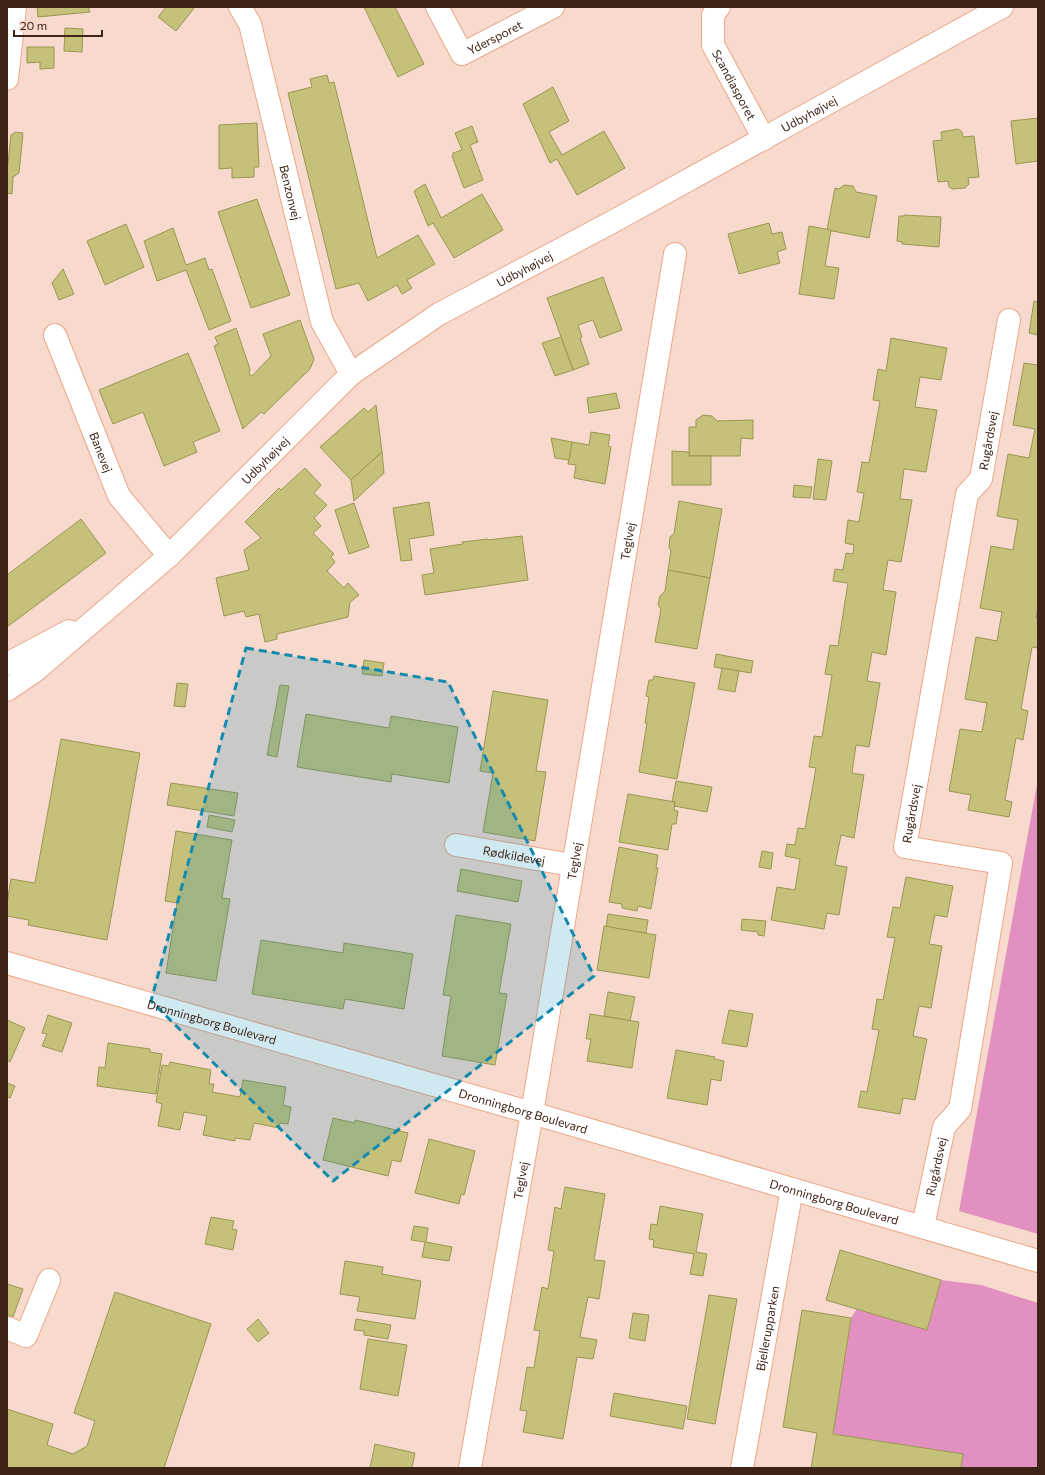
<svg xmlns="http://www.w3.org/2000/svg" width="1045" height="1475" viewBox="0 0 1045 1475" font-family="Commissioner,sans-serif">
  <rect width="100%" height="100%" fill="#f7dacd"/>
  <g fill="#e290bf">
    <polygon points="1038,779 1038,1234 959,1211"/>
    <polygon points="941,1280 981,1285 1038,1303 1038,1468 961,1468 963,1454 833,1434 851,1318 857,1309 927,1330"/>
  </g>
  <g fill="#c5c07a" stroke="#9b9651">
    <polygon points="37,7 88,7 90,12 38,17"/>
    <polygon points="166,7 195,7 176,31 158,17"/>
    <polygon points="364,7 395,7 424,64 398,77"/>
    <polygon points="65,28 83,29 82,52 64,51"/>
    <polygon points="27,47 54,47 54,68 40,69 40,62 27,63"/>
    <polygon points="327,75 329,83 334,82 377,258 418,235 435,264 407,280 412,288 402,294 397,285 368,301 359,283 336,289 288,93 312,87 310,79"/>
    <polygon points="553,87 569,121 549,132 562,155 604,131 625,168 577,195 557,159 550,163 523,104"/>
    <polygon points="1038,118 1038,161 1016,164 1011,121"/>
    <polygon points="257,123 259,167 254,167 254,177 232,178 232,168 219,169 219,125"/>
    <polygon points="472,126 478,142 470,145 483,180 464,188 452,156 453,156 453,153 462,150 455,133"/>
    <polygon points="958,129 962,132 963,137 974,136 979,177 968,178 969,184 965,188 952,189 949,187 948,181 938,182 933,141 942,140 941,132"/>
    <polygon points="15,132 23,133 19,173 13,177 12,194 7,193 7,173 11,135"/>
    <polygon points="425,184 441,218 482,194 503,230 454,258 433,223 428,226 414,191"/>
    <polygon points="844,185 853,186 856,192 877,196 869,238 827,230 835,188 839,189"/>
    <polygon points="257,199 290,295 251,308 218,212"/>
    <polygon points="904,215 941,217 939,247 902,244 902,242 897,241 899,216 904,216"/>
    <polygon points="769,223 772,234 782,232 786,249 777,252 780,263 739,274 728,234"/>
    <polygon points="126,224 144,267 105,285 87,241"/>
    <polygon points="809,226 831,230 825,266 839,268 834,299 799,294"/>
    <polygon points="173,228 186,265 205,258 209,270 212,269 231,321 209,330 186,270 157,281 144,241"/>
    <polygon points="63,269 74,294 59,300 52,283"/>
    <polygon points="603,277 622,330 600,338 593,320 578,325 582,337 580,338 589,364 573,370 547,298"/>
    <polygon points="1034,301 1038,302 1038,335 1029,333"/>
    <polygon points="300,320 314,359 310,369 264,414 261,412 243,429 214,346 218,344 215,337 236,328 250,369 249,374 252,376 271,356 263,334"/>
    <polygon points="561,337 573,370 555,376 542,343"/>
    <polygon points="891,338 947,348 941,380 920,377 915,407 937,410 926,472 904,469 900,499 912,500 901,562 888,560 883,590 896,592 886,655 872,652 867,681 880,683 869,747 856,745 852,773 864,775 854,838 841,835 835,865 847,867 839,915 827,913 824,929 771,920 777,887 795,890 800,859 785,856 787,844 795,845 798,828 805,829 816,768 809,767 814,736 822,737 832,675 825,674 830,645 838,646 848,583 833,581 835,569 843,570 846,553 853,554 854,545 845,543 848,520 859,522 864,493 857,492 862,462 869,463 880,401 873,400 878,369 886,371"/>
    <polygon points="188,353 220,431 193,442 197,452 164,466 143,412 113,424 99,390"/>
    <polygon points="1024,363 1038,365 1038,607 1036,618 1038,618 1038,648 1032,647 1021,709 1028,711 1023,740 1016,738 1005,800 1012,802 1009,817 968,810 971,795 949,791 960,729 982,732 987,703 965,699 976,637 997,641 1002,612 980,608 991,546 1013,550 1018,520 997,516 1008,454 1029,458 1035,429 1013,425"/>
    <polygon points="616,393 620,408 589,413 587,398"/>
    <polygon points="376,405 382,452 351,480 320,447 364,408 368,412"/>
    <polygon points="703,415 712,416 717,421 753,420 753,439 741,438 740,456 689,456 689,427 696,427 696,420"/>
    <polygon points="591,432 610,435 608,446 611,447 605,484 574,478 576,465 568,464 572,442 589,445"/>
    <polygon points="551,438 572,442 569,460 555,458"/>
    <polygon points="672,451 689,452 689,456 711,456 711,485 672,485"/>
    <polygon points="382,452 384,473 354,501 351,480"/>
    <polygon points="818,459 832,461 826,500 813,499"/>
    <polygon points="305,468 321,485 314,493 327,505 314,518 321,526 313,533 334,554 331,557 335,562 327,571 344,588 348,583 359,595 350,602 348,617 277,634 277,639 265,642 259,614 246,617 244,611 224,616 216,578 249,570 244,550 261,538 245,522 279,488 281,490"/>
    <polygon points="794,485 812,487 810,498 793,497"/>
    <polygon points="679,501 722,509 710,578 668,570 671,551 669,547 670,537 674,534"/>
    <polygon points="429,502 434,535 409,539 412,560 401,561 393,508"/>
    <polygon points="354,503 369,547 349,554 335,510"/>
    <polygon points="81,519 106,553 7,627 7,575"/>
    <polygon points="522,536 528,580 425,595 422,575 434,573 430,549 463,544 462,542 488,539 488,540"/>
    <polygon points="668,570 710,578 697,649 655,642 661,609 658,605 660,596 665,591"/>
    <polygon points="716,654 753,661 751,673 714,667"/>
    <polygon points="364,660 384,663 382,676 362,674"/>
    <polygon points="722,668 739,671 735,692 718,689"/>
    <polygon points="654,676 695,683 677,779 639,772 647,723 645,723 649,697 646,696 649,680 653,680"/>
    <polygon points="177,683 188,684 185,707 174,706"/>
    <polygon points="280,685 289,686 277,757 267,755"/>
    <polygon points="493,691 548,700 536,771 546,772 535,841 483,832 493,773 480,771"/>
    <polygon points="306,714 389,728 391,716 458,727 449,783 392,774 391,782 297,767"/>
    <polygon points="61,739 140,753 107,940 28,925 29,920 7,916 7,903 11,879 35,883"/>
    <polygon points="676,781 712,787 707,812 674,806 675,802 672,802"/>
    <polygon points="171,783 238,793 234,816 167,805"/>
    <polygon points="628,794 675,802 674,810 678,811 676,824 672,824 668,850 619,842"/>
    <polygon points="209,815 235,820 232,832 207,827"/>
    <polygon points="176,831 232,840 222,898 230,899 216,981 166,973 177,903 165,901"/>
    <polygon points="619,847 658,855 656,868 658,868 651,909 638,906 637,911 622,908 622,904 609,902"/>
    <polygon points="762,851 773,853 771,869 759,867"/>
    <polygon points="461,869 522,881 518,902 457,891"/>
    <polygon points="906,877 953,886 947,917 935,915 929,944 942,946 931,1008 919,1006 913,1036 927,1039 915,1100 903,1098 900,1114 858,1107 861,1091 867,1092 879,1030 872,1029 877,999 883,1000 895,938 887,937 893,907 900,908"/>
    <polygon points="608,914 648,920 646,933 606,927"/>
    <polygon points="456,915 511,924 499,993 507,994 495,1065 442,1056 451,996 443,995"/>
    <polygon points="742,919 766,921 764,936 758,935 758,932 741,930"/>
    <polygon points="604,926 656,935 649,978 597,970"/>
    <polygon points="261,940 343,953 344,943 413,954 404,1009 345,999 343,1009 252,994"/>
    <polygon points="608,992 635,997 630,1021 604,1016"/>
    <polygon points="729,1010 753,1014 747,1047 722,1043"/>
    <polygon points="590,1014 639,1022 632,1068 587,1061 591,1039 586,1039"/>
    <polygon points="48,1015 72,1023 62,1052 42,1046 47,1034 42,1033"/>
    <polygon points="7,1020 25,1028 10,1062 7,1060"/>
    <polygon points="108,1043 150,1049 150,1052 162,1054 156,1094 97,1086 99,1067 105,1068"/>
    <polygon points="676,1050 715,1057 714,1059 724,1061 721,1081 711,1079 707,1105 667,1098"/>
    <polygon points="170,1062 211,1070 209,1084 214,1084 212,1092 240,1097 243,1080 286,1087 283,1105 291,1107 288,1124 280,1123 279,1128 254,1123 250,1140 235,1138 235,1141 203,1135 207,1116 184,1112 180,1130 158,1126 162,1104 156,1102 162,1065 169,1066"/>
    <polygon points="7,1083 15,1086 10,1098 7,1097"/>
    <polygon points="333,1118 355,1123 355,1120 408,1133 401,1162 392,1160 388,1176 323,1160"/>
    <polygon points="429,1139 475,1151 464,1195 461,1194 459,1204 415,1193"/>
    <polygon points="565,1187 605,1194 594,1260 605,1261 599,1299 588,1297 580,1337 597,1340 593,1359 577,1357 563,1439 523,1432 527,1411 520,1410 527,1367 534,1368 540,1331 534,1330 542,1287 548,1289 554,1251 548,1250 555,1207 561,1209"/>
    <polygon points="660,1206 703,1214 696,1252 707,1254 703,1276 690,1274 694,1254 653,1247 654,1240 649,1239 651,1224 657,1225"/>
    <polygon points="211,1217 234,1221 232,1229 237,1230 233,1250 205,1244"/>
    <polygon points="414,1226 428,1228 426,1242 452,1247 449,1261 422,1257 425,1242 411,1240"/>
    <polygon points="840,1250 941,1280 927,1330 826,1300"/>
    <polygon points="345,1261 383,1267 382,1274 421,1281 415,1319 357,1311 360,1297 340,1294"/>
    <polygon points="7,1284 23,1289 13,1317 7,1314"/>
    <polygon points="115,1292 211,1324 164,1468 7,1468 7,1409 53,1424 47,1445 73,1454 87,1446 95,1421 74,1413"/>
    <polygon points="709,1295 737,1299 715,1424 687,1419"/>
    <polygon points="802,1310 851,1318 833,1434 963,1454 961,1468 811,1468 817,1433 783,1427"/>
    <polygon points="633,1313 649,1315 645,1341 629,1338"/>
    <polygon points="258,1319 269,1333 258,1342 247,1329"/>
    <polygon points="356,1319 391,1325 388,1339 364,1335 364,1331 354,1330"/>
    <polygon points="368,1339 407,1345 398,1396 360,1389"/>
    <polygon points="614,1393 687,1406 683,1429 610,1416"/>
    <polygon points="375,1444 415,1453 412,1468 370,1468"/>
  </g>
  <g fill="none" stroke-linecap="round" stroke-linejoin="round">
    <defs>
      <g id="street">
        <path id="s1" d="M240 7 250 24 322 322 351 374"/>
        <path id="s2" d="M437 7 462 54 553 7"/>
        <path id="s3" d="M719 7 713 15V45L764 139"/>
        <polyline points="7,79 15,7"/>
        <path id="s4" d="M55 335 119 496 169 556"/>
        <path id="s5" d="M456 845 572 865"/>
        <path id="s6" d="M923 1226 944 1127 960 1109 1001 863 905 847 967 494 981 479 1009 320"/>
        <polyline points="7,1328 26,1336 49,1280"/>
        <path id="s7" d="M470 1468 532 1113 675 254"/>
        <path id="s8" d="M742 1468 792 1189"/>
      </g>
      <g id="secondary">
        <polyline points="7,664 69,631"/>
        <path id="s9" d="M7 690 35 671 169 556 351 374 439 314 614 221 1002 7"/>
        <path id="s10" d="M7 963 532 1113 1038 1261"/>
      </g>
    </defs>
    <use href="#street" stroke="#eba789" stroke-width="24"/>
    <use href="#secondary" stroke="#eba789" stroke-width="24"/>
    <use href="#street" stroke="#fff" stroke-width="22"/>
    <use href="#secondary" stroke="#fff" stroke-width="22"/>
  </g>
  <path fill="#138aad" fill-opacity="0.2" stroke="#138aad" stroke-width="3" stroke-dasharray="8 5" stroke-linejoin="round" d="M246 648 448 682 594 976 333 1181 151 1001Z"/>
  <g text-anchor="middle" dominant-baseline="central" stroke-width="3.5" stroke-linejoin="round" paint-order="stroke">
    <g font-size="12" fill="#3e2317" stroke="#f7dacd">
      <text stroke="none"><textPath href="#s2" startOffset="90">Ydersporet</textPath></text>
      <text stroke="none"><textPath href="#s3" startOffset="85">Scandiasporet</textPath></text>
      <text stroke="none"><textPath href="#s9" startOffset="995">Udbyhøjvej</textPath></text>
      <text stroke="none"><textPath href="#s1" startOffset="193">Benzonvej</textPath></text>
      <text stroke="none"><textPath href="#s9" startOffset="671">Udbyhøjvej</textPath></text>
      <text stroke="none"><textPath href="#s6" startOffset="890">Rugårdsvej</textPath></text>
      <text stroke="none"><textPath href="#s4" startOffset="126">Banevej</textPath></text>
      <text stroke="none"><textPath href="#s9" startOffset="346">Udbyhøjvej</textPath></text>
      <text stroke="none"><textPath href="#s7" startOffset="940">Teglvej</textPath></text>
      <text stroke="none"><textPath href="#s6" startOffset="506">Rugårdsvej</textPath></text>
      <text stroke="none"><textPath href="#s5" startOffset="59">Rødkildevej</textPath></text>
      <text stroke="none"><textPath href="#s7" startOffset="616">Teglvej</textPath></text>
      <text stroke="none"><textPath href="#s10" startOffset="213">Dronningborg Boulevard</textPath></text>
      <text stroke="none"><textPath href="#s10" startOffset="537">Dronningborg Boulevard</textPath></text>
      <text stroke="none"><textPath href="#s6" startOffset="61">Rugårdsvej</textPath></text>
      <text stroke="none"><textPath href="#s7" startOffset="292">Teglvej</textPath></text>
      <text stroke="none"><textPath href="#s10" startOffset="861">Dronningborg Boulevard</textPath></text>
      <text stroke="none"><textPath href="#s8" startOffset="142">Bjellerupparken</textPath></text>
    </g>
  </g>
  <rect width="1045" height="1475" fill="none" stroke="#3e2317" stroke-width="16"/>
  <path d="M14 30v6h88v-6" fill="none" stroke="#3e2317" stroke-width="2"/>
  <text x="20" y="30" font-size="12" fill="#3e2317" stroke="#f7dacd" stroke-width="3" paint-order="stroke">20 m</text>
</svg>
